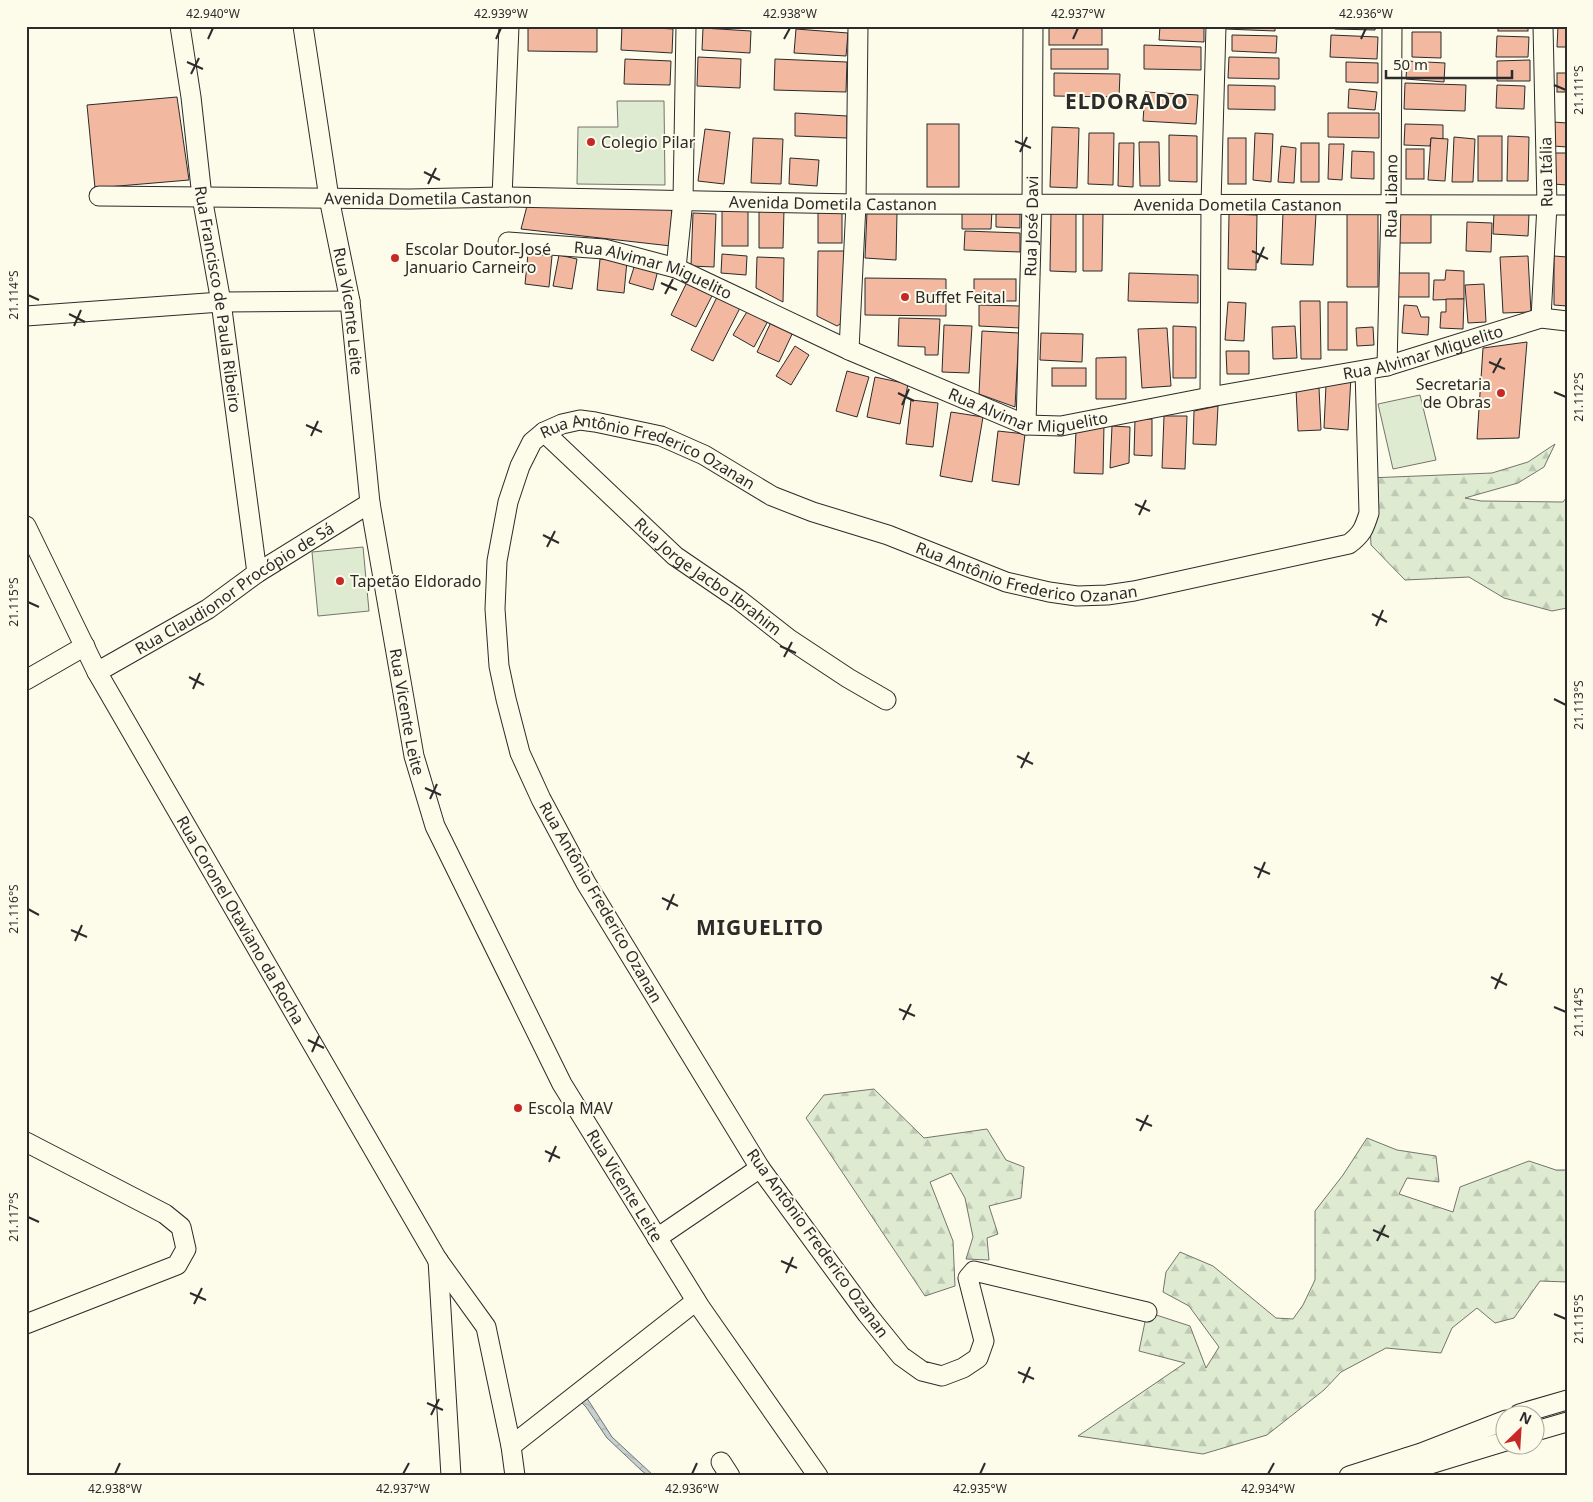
<svg xmlns="http://www.w3.org/2000/svg" width="1593" height="1502" viewBox="0 0 1593 1502" font-family="'Noto Sans',sans-serif">
  <defs>
    <pattern id="forest-firs" width="22" height="20" patternUnits="userSpaceOnUse" patternTransform="scale(1.25)"><rect width="22" height="20" fill="#deebd1"/><path d="M5 1l3.5 6h-7zM16 11l3.5 6h-7z" fill="#bfcab4"/></pattern>
    <pattern id="water-waves" width="16" height="10" patternUnits="userSpaceOnUse" patternTransform="scale(1.25)"><rect width="16" height="10" fill="#c7d0d0"/><path d="M0 5q4-4 8 0t8 0" fill="none" stroke="#abb3b3"/></pattern>
  </defs>
  <rect width="100%" height="100%" fill="#fdfbea"/>
  <g fill="#deebd1" stroke="#74746e">
    <polygon points="617,101 664,101 665,185 577,184 578,127 618,127"/>
    <polygon points="1420,395 1436,460 1393,469 1378,404"/>
    <polygon points="363,547 369,611 318,616 312,552"/>
  </g>
  <g fill="url(#forest-firs)" stroke="#74746e">
    <polygon points="1555,444 1544,467 1518,483 1465,498 1481,501 1563,502 1567,497 1567,608 1552,611 1504,598 1469,577 1405,580 1371,545 1368,478 1492,473 1528,462"/>
    <polygon points="874,1089 924,1138 987,1129 1006,1160 1024,1167 1021,1198 989,1206 998,1234 987,1238 989,1260 966,1259 973,1237 965,1198 951,1173 930,1182 953,1241 955,1286 925,1296 806,1118 824,1095"/>
    <polygon points="1367,1138 1397,1150 1436,1156 1439,1182 1407,1178 1399,1194 1453,1212 1460,1187 1529,1161 1556,1170 1567,1170 1567,1282 1540,1281 1514,1318 1495,1323 1477,1308 1452,1328 1441,1353 1386,1348 1341,1372 1324,1390 1267,1435 1203,1454 1078,1436 1185,1363 1139,1351 1147,1312 1190,1326 1206,1368 1219,1347 1189,1306 1163,1292 1166,1272 1180,1252 1213,1266 1276,1318 1293,1319 1303,1305 1315,1280 1315,1211 1343,1175"/>
  </g>
  <polygon fill="url(#water-waves)" stroke="#74746e" points="583,1392 612,1437 654,1476 649,1476 642,1471 607,1438 586,1407 580,1401"/>
  <g fill="#f2b8a0" stroke="#2b2b2b">
    <polygon points="528,26 597,26 597,52 528,51"/>
    <polygon points="622,26 673,29 672,53 621,50"/>
    <rect x="1049" y="26" width="53" height="19"/>
    <polygon points="1160,26 1204,26 1204,42 1159,40"/>
    <polygon points="1225,26 1275,26 1275,31 1225,29"/>
    <polygon points="1335,26 1376,26 1375,30 1335,29"/>
    <rect x="1498" y="26" width="30" height="5"/>
    <polygon points="1558,26 1567,26 1567,47 1557,47"/>
    <polygon points="703,28 751,31 750,53 702,50"/>
    <polygon points="796,29 848,33 846,56 794,53"/>
    <polygon points="1412,32 1441,32 1441,58 1412,57"/>
    <polygon points="1232,35 1277,36 1276,53 1232,51"/>
    <polygon points="1331,35 1378,37 1377,59 1330,57"/>
    <polygon points="1497,36 1529,37 1528,57 1496,57"/>
    <polygon points="1144,45 1201,47 1201,70 1144,69"/>
    <rect x="1051" y="49" width="57" height="20"/>
    <polygon points="698,57 741,59 740,88 697,86"/>
    <polygon points="1229,57 1279,58 1279,79 1228,78"/>
    <polygon points="625,59 671,61 670,85 624,84"/>
    <polygon points="775,59 847,62 846,92 774,90"/>
    <polygon points="1530,60 1530,81 1497,81 1497,61"/>
    <polygon points="1407,61 1445,63 1444,82 1406,79"/>
    <polygon points="1346,62 1378,63 1378,83 1346,82"/>
    <polygon points="1054,73 1120,74 1119,97 1054,96"/>
    <rect x="1557" y="73" width="10" height="19"/>
    <polygon points="1405,83 1466,85 1465,111 1404,109"/>
    <polygon points="1228,85 1275,86 1275,110 1228,109"/>
    <polygon points="1497,85 1525,86 1524,109 1496,108"/>
    <polygon points="1349,89 1377,92 1375,110 1348,108"/>
    <polygon points="1145,92 1198,95 1196,124 1143,121"/>
    <polygon points="177,97 189,180 95,188 87,105"/>
    <polygon points="795,113 847,116 847,138 795,136"/>
    <polygon points="1328,113 1379,113 1379,138 1328,137"/>
    <polygon points="1553,122 1567,123 1567,147 1553,146"/>
    <rect x="927" y="124" width="32" height="63"/>
    <polygon points="1405,124 1443,125 1443,139 1431,138 1430,146 1404,145"/>
    <polygon points="1052,127 1079,128 1077,188 1050,187"/>
    <polygon points="705,129 730,132 724,184 698,181"/>
    <polygon points="1089,133 1114,133 1113,185 1088,184"/>
    <polygon points="1255,133 1273,134 1271,182 1253,180"/>
    <polygon points="1169,135 1197,136 1197,182 1169,181"/>
    <rect x="1478" y="136" width="24" height="45"/>
    <polygon points="1508,136 1529,137 1528,181 1507,181"/>
    <polygon points="1454,137 1475,139 1473,182 1452,182"/>
    <polygon points="753,138 783,139 781,184 751,183"/>
    <rect x="1228" y="138" width="18" height="46"/>
    <polygon points="1431,138 1448,139 1445,181 1428,180"/>
    <polygon points="1139,142 1159,142 1160,186 1140,186"/>
    <polygon points="1119,143 1134,143 1133,187 1118,186"/>
    <rect x="1301" y="143" width="18" height="39"/>
    <polygon points="1329,144 1344,144 1342,180 1328,179"/>
    <polygon points="1281,146 1296,148 1294,183 1278,182"/>
    <rect x="1406" y="149" width="18" height="30"/>
    <polygon points="1352,151 1374,152 1374,179 1351,178"/>
    <polygon points="1554,153 1567,153 1567,185 1553,184"/>
    <polygon points="790,158 819,160 817,186 789,184"/>
    <polygon points="527,206 672,209 671,246 521,229"/>
    <polygon points="759,208 784,209 783,248 759,248"/>
    <polygon points="962,209 992,210 991,229 962,229"/>
    <polygon points="996,210 1020,211 1020,228 996,227"/>
    <rect x="722" y="211" width="26" height="35"/>
    <polygon points="867,211 897,212 896,260 865,258"/>
    <polygon points="1051,211 1076,211 1076,272 1050,271"/>
    <polygon points="1431,211 1431,243 1399,243 1399,212"/>
    <rect x="818" y="212" width="24" height="31"/>
    <polygon points="1283,212 1316,214 1313,265 1281,264"/>
    <polygon points="1494,212 1529,214 1528,236 1493,234"/>
    <polygon points="693,213 716,214 714,267 691,266"/>
    <polygon points="1083,213 1103,213 1102,271 1083,271"/>
    <polygon points="1347,213 1378,214 1378,287 1347,287"/>
    <polygon points="1229,214 1257,215 1256,270 1228,269"/>
    <polygon points="1467,222 1492,223 1491,252 1466,251"/>
    <polygon points="965,231 1020,233 1020,252 964,250"/>
    <polygon points="818,251 847,251 846,320 837,326 817,316"/>
    <polygon points="528,254 552,256 549,287 525,284"/>
    <polygon points="722,254 747,256 746,275 721,273"/>
    <polygon points="559,255 577,259 572,289 553,286"/>
    <polygon points="1528,256 1531,312 1503,313 1500,257"/>
    <polygon points="1554,256 1567,257 1567,306 1554,305"/>
    <polygon points="757,257 784,258 783,302 756,288"/>
    <polygon points="600,259 627,261 624,293 597,290"/>
    <polygon points="635,264 658,270 653,290 629,283"/>
    <polygon points="1446,270 1464,271 1464,299 1433,300 1434,280 1445,280"/>
    <polygon points="1129,273 1198,275 1198,303 1128,301"/>
    <rect x="1396" y="273" width="33" height="24"/>
    <polygon points="865,278 946,279 946,316 865,315"/>
    <rect x="974" y="279" width="42" height="22"/>
    <polygon points="687,282 713,294 696,327 671,315"/>
    <polygon points="1484,284 1486,322 1468,323 1465,285"/>
    <polygon points="718,295 741,306 713,361 691,350"/>
    <polygon points="1446,299 1464,299 1463,329 1440,328 1441,312 1446,312"/>
    <polygon points="1300,301 1320,301 1321,359 1301,359"/>
    <polygon points="1228,302 1246,303 1244,341 1225,340"/>
    <rect x="1328" y="302" width="19" height="48"/>
    <polygon points="979,305 1020,306 1020,328 979,326"/>
    <polygon points="1404,305 1417,306 1421,317 1429,317 1428,335 1402,333"/>
    <polygon points="748,310 768,321 754,347 733,335"/>
    <polygon points="899,318 940,319 938,355 925,355 925,347 898,346"/>
    <polygon points="772,320 794,330 779,362 757,352"/>
    <polygon points="944,325 972,326 969,373 942,372"/>
    <polygon points="1173,326 1196,327 1196,378 1173,378"/>
    <polygon points="1295,326 1297,358 1273,359 1272,327"/>
    <polygon points="1373,327 1374,345 1357,346 1356,328"/>
    <polygon points="1167,328 1171,386 1142,388 1138,329"/>
    <polygon points="982,331 1019,333 1015,407 979,394"/>
    <polygon points="1041,333 1083,334 1082,362 1040,360"/>
    <polygon points="1527,342 1519,438 1477,439 1483,348"/>
    <polygon points="795,346 809,355 791,385 776,376"/>
    <polygon points="1226,351 1249,351 1249,374 1227,374"/>
    <polygon points="1126,357 1126,399 1096,399 1096,358"/>
    <rect x="1052" y="368" width="34" height="18"/>
    <polygon points="847,371 869,377 857,417 836,411"/>
    <polygon points="875,377 908,384 900,424 867,417"/>
    <polygon points="1351,377 1348,430 1324,428 1326,385"/>
    <polygon points="1319,388 1321,430 1298,431 1296,389"/>
    <polygon points="911,400 938,403 933,447 906,444"/>
    <polygon points="1218,406 1216,445 1193,444 1194,411"/>
    <polygon points="951,412 983,417 972,482 940,476"/>
    <polygon points="1164,416 1187,416 1185,469 1162,468"/>
    <polygon points="1135,419 1152,419 1152,456 1134,455"/>
    <polygon points="1104,424 1103,474 1074,473 1076,431"/>
    <polygon points="1112,426 1130,427 1129,463 1110,468"/>
    <polygon points="998,431 1025,434 1019,485 992,481"/>
  </g>
  <g fill="none" stroke-linecap="round" stroke-linejoin="round">
    <defs>
      <g id="minor">
        <path id="s1" d="M180 26 191 97 202 197 221 302 257 573"/>
        <path id="s2" d="M303 26 329 198 350 301 370 503 414 756 435 826 562 1084 700 1307 818 1476"/>
        <path id="s3" d="M99 196 409 199 502 197 856 204 1567 205"/>
        <polyline points="502,197 509,26"/>
        <path id="s4" d="M508 242 604 249 676 268 849 350 1026 425 1061 426 1210 397 1387 366 1541 318 1567 321"/>
        <polyline points="676,268 683,200 686,26"/>
        <polyline points="26,316 221,302 350,301"/>
        <polyline points="1541,318 1547,205 1543,26"/>
        <polyline points="849,350 856,204 858,26"/>
        <path id="s5" d="M1387 366 1391 205 1392 26"/>
        <polyline points="1210,397 1211,204 1216,26"/>
        <path id="s6" d="M1026 425 1032 204 1033 26"/>
        <path id="s7" d="M544 432 675 556 738 599 789 639 848 678 886 700"/>
        <path id="s8" d="M26 526 97 672 437 1259 486 1327 511 1446 515 1476"/>
        <path id="s9" d="M97 672 208 609 257 573 370 503"/>
        <polyline points="26,680 85,646"/>
        <polyline points="26,1142 165,1214 181,1227 186,1249 177,1265 26,1324"/>
        <polyline points="657,1238 760,1168"/>
        <polyline points="438,1260 451,1476"/>
        <path id="s10" d="M1147 1312 974 1271 968 1278 984 1341 978 1358 963 1368 942 1376 922 1371 901 1356 867 1314 760 1168 586 883 541 799 520 753 506 699 499 666 495 609 497 561 508 502 520 466 532 442 544 432 562 424 580 420 595 422 661 436 704 455 772 496 813 512 888 535 1006 582 1049 592 1077 596 1107 595 1134 591 1349 544C1362 534 1364 529 1369 513L1365 370"/>
        <polyline points="1519,1414 1567,1400"/>
        <polyline points="1536,1431 1567,1422"/>
        <polyline points="511,1446 696,1301"/>
        <polyline points="1406,1458 1414,1469 1506,1441"/>
        <polyline points="721,1462 730,1476"/>
        <polyline points="1349,1476 1421,1453 1506,1420"/>
        <polyline points="1395,1476 1414,1469 1416,1476"/>
      </g>
    </defs>
    <use href="#minor" stroke="#2b2b2b" stroke-width="21"/>
    <use href="#minor" stroke="#fdfbea" stroke-width="19"/>
  </g>
  <path fill="none" stroke="#2b2b2b" stroke-width="2" d="M208 39 213 28M496 39 501 28M784 39 790 28M1073 39 1078 28M1361 39 1366 28M187 62 203 69M191 74 199 58M1554 85 1566 90M1015 141 1031 148M1020 152 1027 137M424 172 440 180M428 184 436 168M1252 251 1268 259M1257 263 1264 247M661 283 677 290M665 294 673 279M28 295 39 300M69 314 85 322M74 326 81 310M1489 362 1505 369M1493 373 1501 358M1554 392 1566 397M898 393 914 401M902 405 909 389M306 425 322 432M311 436 318 421M1135 504 1150 511M1139 515 1146 500M543 535 559 543M547 547 555 531M28 602 39 607M1372 614 1387 622M1376 626 1383 610M780 646 796 653M784 657 792 642M189 677 204 685M193 689 200 673M1554 699 1566 705M1017 756 1033 764M1021 768 1029 752M425 788 441 795M430 799 437 784M1254 867 1270 874M1258 878 1265 862M662 898 678 906M28 909 39 915M667 910 674 894M71 930 87 937M75 941 82 925M1491 977 1507 985M1495 989 1502 973M1554 1007 1566 1012M899 1009 915 1016M903 1020 911 1004M308 1040 324 1048M312 1052 319 1036M1136 1119 1152 1126M1140 1131 1148 1115M545 1151 560 1158M549 1162 556 1146M28 1217 39 1222M1373 1230 1389 1237M1377 1241 1385 1225M781 1261 797 1268M786 1273 793 1257M190 1293 206 1300M194 1304 202 1288M1554 1314 1566 1319M1018 1372 1034 1379M1023 1383 1030 1367M427 1403 443 1410M431 1415 439 1399M115 1474 120 1463M403 1474 409 1463M692 1474 697 1463M980 1474 985 1463M1268 1474 1274 1463"/>
  <g fill="#c62828" stroke="#fdfbea" stroke-width="2">
    <circle cx="591" cy="142" r="5"/>
    <circle cx="395" cy="258" r="5"/>
    <circle cx="905" cy="297" r="5"/>
    <circle cx="1501" cy="393" r="5"/>
    <circle cx="340" cy="581" r="5"/>
    <circle cx="518" cy="1108" r="5"/>
  </g>
  <g text-anchor="middle" dominant-baseline="central" stroke-width="4" stroke-linejoin="round" paint-order="stroke">
    <g font-size="16" fill="#2b2b2b" stroke="#fdfbea" text-anchor="start">
      <text x="601" y="142">Colegio Pilar</text>
      <text x="405" y="249">Escolar Doutor José<tspan x="405" dy="18">Januario Carneiro</tspan></text>
      <text x="915" y="297">Buffet Feital</text>
      <text x="1491" y="384" text-anchor="end">Secretaria<tspan x="1491" dy="18">de Obras</tspan></text>
      <text x="350" y="581">Tapetão Eldorado</text>
      <text x="528" y="1108">Escola MAV</text>
    </g>
    <g font-size="16" fill="#2b2b2b" stroke="#fdfbea">
      <text transform="translate(1546 172) rotate(-91)">Rua Itália</text>
      <text stroke="none"><textPath href="#s5" startOffset="170">Rua Libano</textPath></text>
      <text stroke="none"><textPath href="#s3" startOffset="329">Avenida Dometila Castanon</textPath></text>
      <text stroke="none"><textPath href="#s3" startOffset="734">Avenida Dometila Castanon</textPath></text>
      <text stroke="none"><textPath href="#s3" startOffset="1139">Avenida Dometila Castanon</textPath></text>
      <text stroke="none"><textPath href="#s6" startOffset="199">Rua José Davi</textPath></text>
      <text stroke="none"><textPath href="#s4" startOffset="149">Rua Alvimar Miguelito</textPath></text>
      <text stroke="none"><textPath href="#s1" startOffset="276">Rua Francisco de Paula Ribeiro</textPath></text>
      <text stroke="none"><textPath href="#s2" startOffset="289">Rua Vicente Leite</textPath></text>
      <text stroke="none"><textPath href="#s4" startOffset="959">Rua Alvimar Miguelito</textPath></text>
      <text stroke="none"><textPath href="#s4" startOffset="554">Rua Alvimar Miguelito</textPath></text>
      <text stroke="none"><textPath href="#s10" startOffset="1518">Rua Antônio Frederico Ozanan</textPath></text>
      <text stroke="none"><textPath href="#s10" startOffset="1922">Rua Antônio Frederico Ozanan</textPath></text>
      <text stroke="none"><textPath href="#s7" startOffset="219">Rua Jorge Jacbo Ibrahim</textPath></text>
      <text stroke="none"><textPath href="#s9" startOffset="161">Rua Claudionor Procópio de Sá</textPath></text>
      <text stroke="none"><textPath href="#s2" startOffset="694">Rua Vicente Leite</textPath></text>
      <text transform="translate(601 902) rotate(60)">Rua Antônio Frederico Ozanan</text>
      <text stroke="none"><textPath href="#s8" startOffset="449">Rua Coronel Otaviano da Rocha</textPath></text>
      <text stroke="none"><textPath href="#s2" startOffset="1219">Rua Vicente Leite</textPath></text>
      <text transform="translate(818 1243) rotate(54)">Rua Antônio Frederico Ozanan</text>
    </g>
    <g font-size="21" font-weight="bold" letter-spacing="1" fill="#2b2b2b" stroke="#fdfbea">
      <text x="1127" y="101">ELDORADO</text>
      <text x="760" y="927">MIGUELITO</text>
    </g>
  </g>
  <rect width="1593" height="1502" fill="none" stroke="#fdfbea" stroke-width="55"/>
  <g transform="translate(1520 1430) rotate(25)"><circle r="24" fill="#fdfbea" stroke="#a9a89e"/>
  <path d="M0-4L9 19L0 12L-9 19Z" fill="#c62828"/>
  <text y="-8" font-size="14" font-weight="bold" text-anchor="middle" fill="#2b2b2b">N</text>
  </g>
  <path d="M1386 70v8h126v-8" fill="none" stroke="#2b2b2b" stroke-width="2.5"/>
  <text x="1393" y="70" font-size="15" fill="#2b2b2b" stroke="#fdfbea" stroke-width="4" paint-order="stroke">50 m</text>
  <rect x="28" y="28" width="1538" height="1446" fill="none" stroke="#2b2b2b" stroke-width="2"/>
  <g font-size="12" text-anchor="middle" fill="#2b2b2b">
    <text x="213" y="18">42.940°W</text>
    <text x="501" y="18">42.939°W</text>
    <text x="790" y="18">42.938°W</text>
    <text x="1078" y="18">42.937°W</text>
    <text x="1366" y="18">42.936°W</text>
    <text transform="translate(1579 90) rotate(-90)" y="4">21.111°S</text>
    <text transform="translate(14 295) rotate(-90)" y="4">21.114°S</text>
    <text transform="translate(1579 397) rotate(-90)" y="4">21.112°S</text>
    <text transform="translate(14 602) rotate(-90)" y="4">21.115°S</text>
    <text transform="translate(1579 705) rotate(-90)" y="4">21.113°S</text>
    <text transform="translate(14 909) rotate(-90)" y="4">21.116°S</text>
    <text transform="translate(1579 1012) rotate(-90)" y="4">21.114°S</text>
    <text transform="translate(14 1217) rotate(-90)" y="4">21.117°S</text>
    <text transform="translate(1579 1319) rotate(-90)" y="4">21.115°S</text>
    <text x="115" y="1493">42.938°W</text>
    <text x="403" y="1493">42.937°W</text>
    <text x="692" y="1493">42.936°W</text>
    <text x="980" y="1493">42.935°W</text>
    <text x="1268" y="1493">42.934°W</text>
  </g>
</svg>
